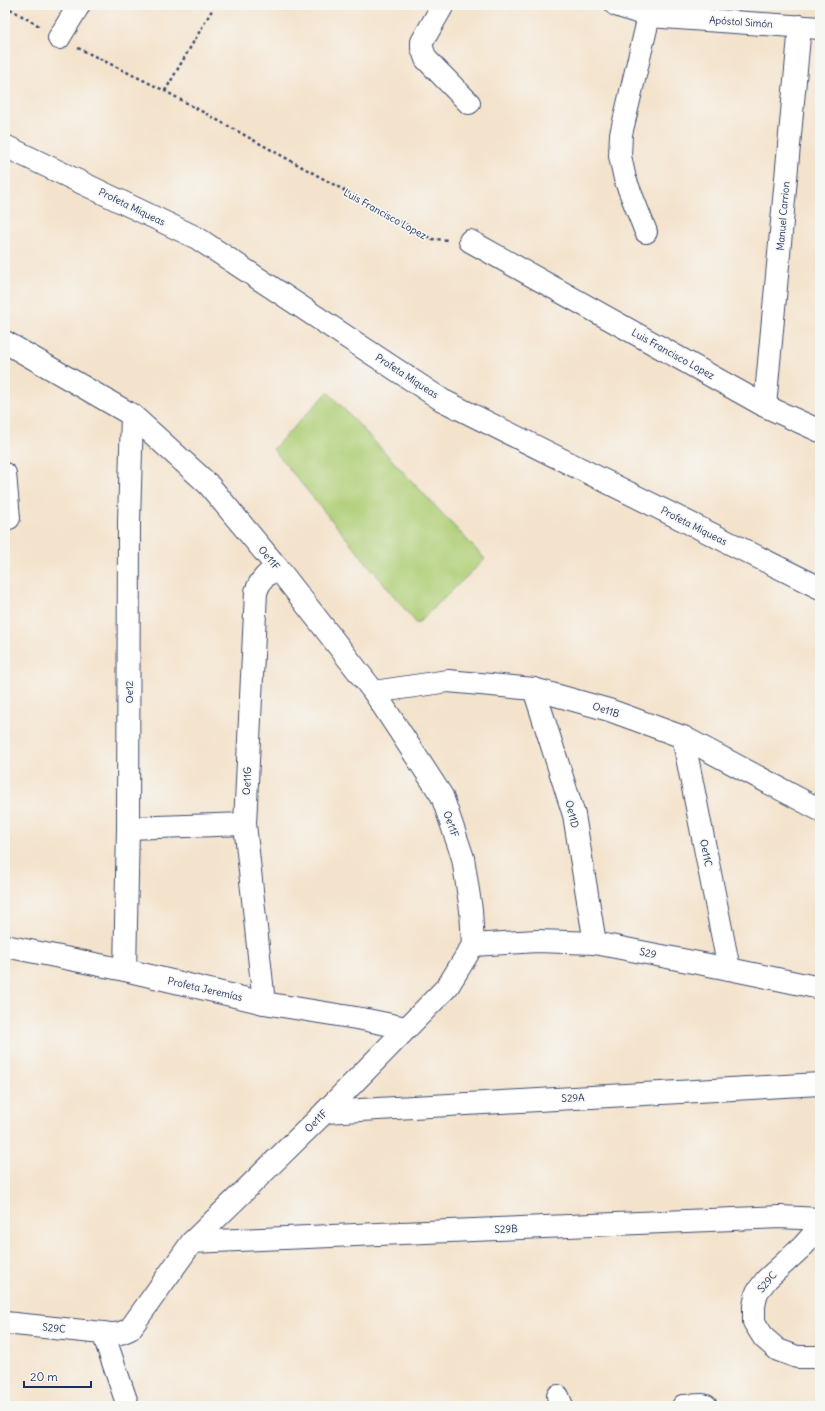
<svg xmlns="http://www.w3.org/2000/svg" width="825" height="1411" viewBox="0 0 825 1411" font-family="Delius,sans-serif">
  <rect width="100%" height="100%" fill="#f6f6f2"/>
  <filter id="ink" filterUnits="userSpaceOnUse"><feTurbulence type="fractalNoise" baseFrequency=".025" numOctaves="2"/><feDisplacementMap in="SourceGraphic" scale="8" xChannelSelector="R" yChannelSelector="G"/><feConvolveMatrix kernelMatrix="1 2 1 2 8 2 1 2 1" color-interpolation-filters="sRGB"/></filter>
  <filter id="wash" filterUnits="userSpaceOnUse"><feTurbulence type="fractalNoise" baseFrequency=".012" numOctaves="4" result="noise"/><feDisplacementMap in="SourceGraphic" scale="16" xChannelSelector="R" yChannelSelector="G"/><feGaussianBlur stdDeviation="0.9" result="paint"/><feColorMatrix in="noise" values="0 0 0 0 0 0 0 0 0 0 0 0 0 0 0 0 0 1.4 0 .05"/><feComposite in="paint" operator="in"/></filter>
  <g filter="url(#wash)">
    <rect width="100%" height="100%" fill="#f4e3cc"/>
    <polygon fill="#aece75" stroke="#647e6a" points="328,392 485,559 417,624 273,449"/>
  </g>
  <g filter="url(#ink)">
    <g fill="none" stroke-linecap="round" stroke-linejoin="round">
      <defs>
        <g id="minor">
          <polyline points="443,5 422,42 422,48 426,59 469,103"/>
          <polyline points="616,5 649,16 820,28"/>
          <polyline points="59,38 79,5"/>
          <polyline points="5,146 197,238 442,400 820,588"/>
          <polyline points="646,232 625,179 620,156 621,134 649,16"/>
          <polyline points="470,241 765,406 820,431"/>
          <path d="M5 342 132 415 208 484 277 567 374 692 442 796 463 858 471 910 473 945 448 986 325 1112 192 1242 130 1329C120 1334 114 1335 103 1333L5 1323"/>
          <polyline points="765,406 800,26"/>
          <polyline points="5,474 9,518"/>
          <polyline points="534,689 574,815 595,943"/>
          <polyline points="374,692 448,681 534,689 609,710 683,737 820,810"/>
          <polyline points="683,737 729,969"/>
          <polyline points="128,828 245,824"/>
          <polyline points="473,945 537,941 595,943 729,969 820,988"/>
          <polyline points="5,946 125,970 264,1003 362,1019 406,1028"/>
          <polyline points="125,970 128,828 129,522 132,415"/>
          <path d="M264 1003 245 824 256 592C260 580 267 574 277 567"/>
          <polyline points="325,1112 820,1084"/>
          <polyline points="820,1227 803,1246 767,1279 757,1292 754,1306 754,1322 764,1338 778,1350 797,1357 820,1357"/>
          <polyline points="192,1242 780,1217 820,1219"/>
          <polyline points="103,1333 128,1406"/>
          <polyline points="558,1396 562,1406"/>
          <polyline points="683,1406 702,1405 706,1406"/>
        </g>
      </defs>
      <use href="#minor" stroke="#3c4a6e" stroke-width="24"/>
      <g stroke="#3c4a6e" stroke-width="2.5" stroke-dasharray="3 3" stroke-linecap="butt">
        <polyline points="5,6 41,27"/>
        <polyline points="78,48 165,91 432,239 449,240"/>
        <polyline points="165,91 215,5"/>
      </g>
      <use href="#minor" stroke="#fff" stroke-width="22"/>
    </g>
  </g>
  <g text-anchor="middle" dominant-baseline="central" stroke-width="3.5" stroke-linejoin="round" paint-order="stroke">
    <g font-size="10" fill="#1b2f5e" stroke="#f6f6f2">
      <text transform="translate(741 22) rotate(4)">Apóstol Simón</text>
      <text transform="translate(132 207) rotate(26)">Profeta Miqueas</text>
      <text transform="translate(385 214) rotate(29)">Luis Francisco Lopez</text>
      <text transform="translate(783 216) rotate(-85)">Manuel Carrion</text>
      <text transform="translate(673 354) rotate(29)">Luis Francisco Lopez</text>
      <text transform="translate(407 376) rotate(33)">Profeta Miqueas</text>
      <text transform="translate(694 526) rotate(27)">Profeta Miqueas</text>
      <text transform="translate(269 558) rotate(51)">Oe11F</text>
      <text transform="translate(129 692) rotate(-90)">Oe12</text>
      <text transform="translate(606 710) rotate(18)">Oe11B</text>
      <text transform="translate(247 781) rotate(-87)">Oe11G</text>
      <text transform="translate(572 814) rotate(76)">Oe11D</text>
      <text transform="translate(451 824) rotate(71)">Oe11F</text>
      <text transform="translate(706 853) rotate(79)">Oe11C</text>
      <text transform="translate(648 953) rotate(11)">S29</text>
      <text transform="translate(205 989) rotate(13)">Profeta Jeremías</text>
      <text transform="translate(573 1098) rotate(-3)">S29A</text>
      <text transform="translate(316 1121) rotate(-45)">Oe11F</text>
      <text transform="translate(506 1229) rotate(-2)">S29B</text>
      <text transform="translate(767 1282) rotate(-50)">S29C</text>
      <text transform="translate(54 1328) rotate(5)">S29C</text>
    </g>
  </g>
  <rect width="825" height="1411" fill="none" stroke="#f6f6f2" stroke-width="20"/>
  <path d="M24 1381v6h67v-6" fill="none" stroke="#1b2f5e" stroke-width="2"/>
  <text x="30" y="1381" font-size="12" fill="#1b2f5e" stroke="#f6f6f2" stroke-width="3" paint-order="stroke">20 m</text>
</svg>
